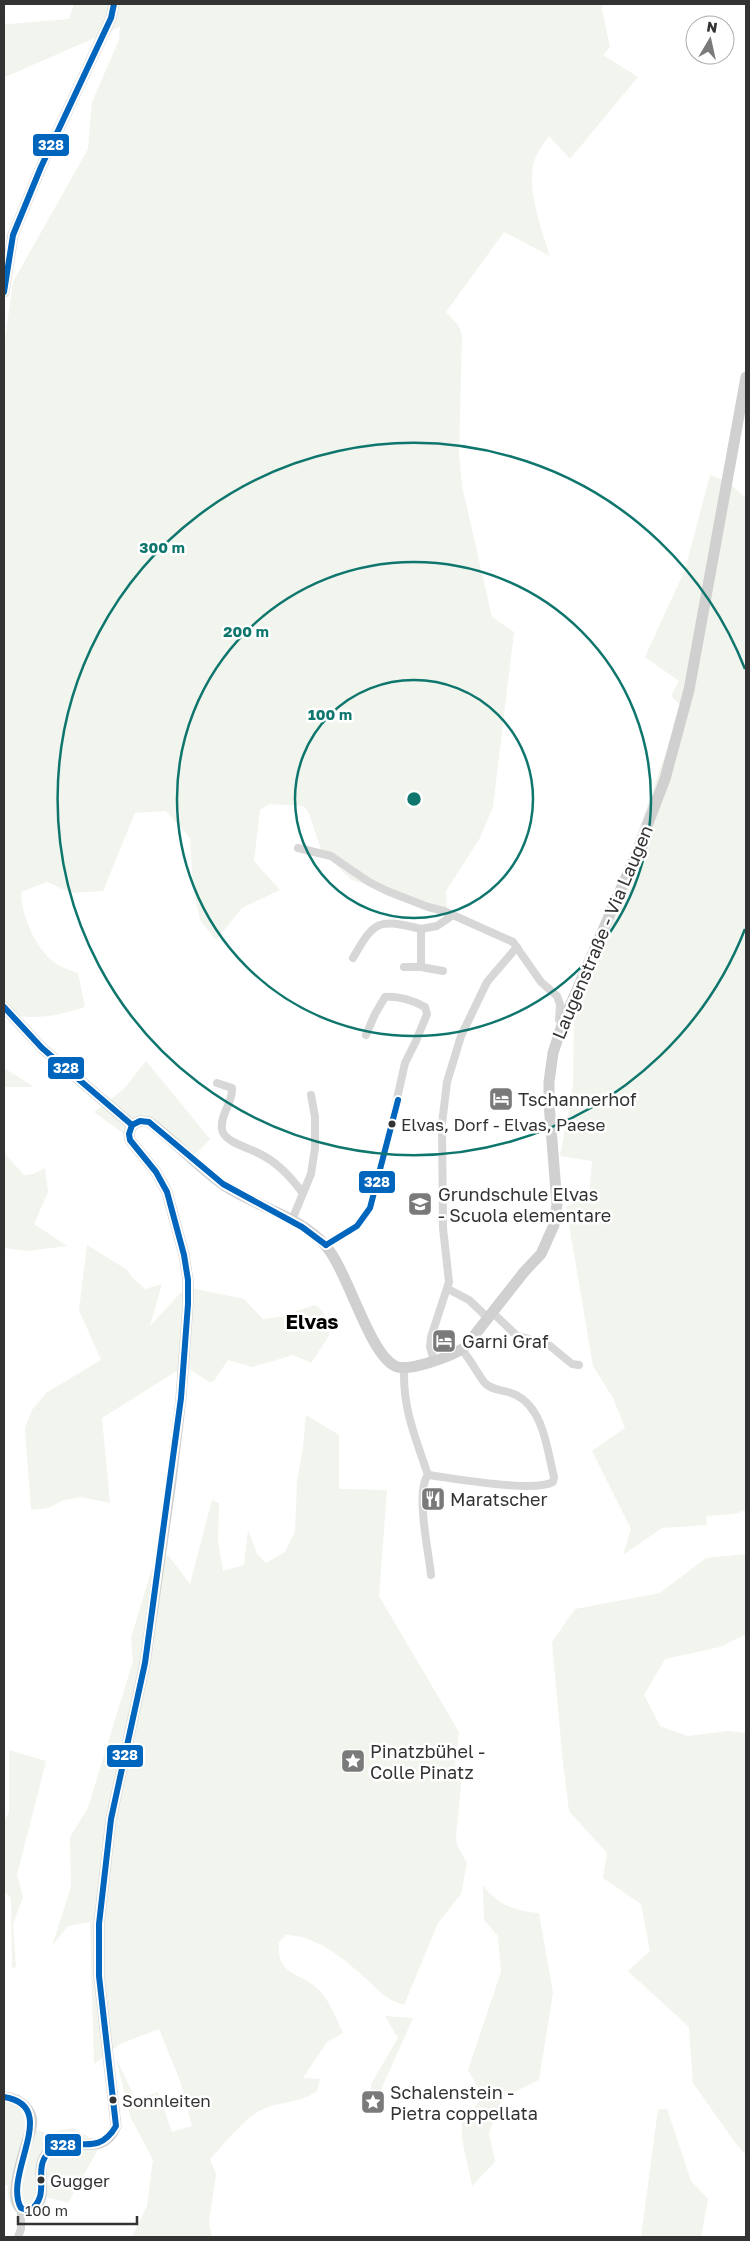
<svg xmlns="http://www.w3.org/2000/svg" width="750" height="2241" viewBox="0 0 750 2241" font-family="'Golos Text',sans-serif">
  <rect width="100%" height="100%" fill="#fff"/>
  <g fill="#f1f5ed">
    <path d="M74 4H603L602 10 610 47 603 55 638 77 570 159 549 136C544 143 538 151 535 159 525 183 542 233 550 256L504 232 446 312 459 326 462 336 459 455 462 486 492 617 514 632 493 807 480 838 446 891 447 910 352 880 322 852 308 811 303 806 270 804 260 810 254 861 280 890 242 908 216 940 200 920 193 888 190 838 166 811 135 813 103 891 72 893 47 882 21 892C21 916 38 955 60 966 65 969 72 971 78 973L85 1007C56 1016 33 1021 4 1013V346L13 282 88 149 92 102 119 40 120 27 5 77 4 23 9 24 69 19Z"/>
    <polygon points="710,475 726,481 746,498 746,1510 734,1514 706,1516 707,1525 662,1528 623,1555 631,1529 592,1451 625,1428 613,1398 593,1366 566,1207 589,1197 592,1161 560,1156 573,1087 574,1015 682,706 671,696 679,681 645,657 685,570"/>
    <polygon points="146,1061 210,1139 190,1160 147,1124 138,1126 123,1133 94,1112 124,1089"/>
    <polygon points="4,1068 34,1087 4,1087"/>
    <polygon points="4,1153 24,1175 33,1174 45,1168 48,1192 34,1224 67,1246 27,1251 4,1248"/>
    <path d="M87 1245 126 1269 132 1277 145 1289 162 1284 150 1326 186 1287 244 1299 263 1319 288 1316 296 1311 315 1305C326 1311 329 1325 329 1336L311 1363 293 1355 252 1367 228 1360 214 1381 209 1382 188 1368 175 1372 102 1418 110 1503 81 1497 64 1500 48 1508 31 1510 25 1428 32 1410 46 1393 101 1360 79 1310Z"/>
    <path d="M306 1415 339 1435V1489L387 1490 379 1596 459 1732 455 1765 462 1775 456 1837 457 1845 467 1863 461 1894 438 1923 404 2005C383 1998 379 1990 363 1976 343 1958 315 1935 286 1935L279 1942C276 1976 299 1971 318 1989 330 2001 336 2018 343 2033L327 2042 303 2078 320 2079 317 2091C300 2104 279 2101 261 2110 245 2117 223 2146 210 2159L216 2174 209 2222 212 2237H132L147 2206 153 2160 130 2116 116 2058 136 2100 158 2092 172 2132 192 2126 180 2081 159 2029 120 2044 94 2064 90 1922 68 1926 52 1946 71 1887 70 1837 88 1808 133 1661 131 1638 152 1568 168 1555 190 1584 212 1500 219 1503 218 1541 223 1571 244 1565 248 1530 257 1554 266 1563 285 1552 295 1532 297 1481 303 1448Z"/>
    <polygon points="746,1554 746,1634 720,1647 665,1659 644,1695 660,1726 687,1736 729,1731 746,1733 746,2155 737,2145 693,2083 689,2027 628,1971 650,1951 641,1904 603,1878 607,1853 569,1811 563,1763 552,1642 575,1609 660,1593 706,1558"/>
    <polygon points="9,1750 46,1761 17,1875 23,1897 13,1924 16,1967 12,1968 11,1898 4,1891 4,1822 9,1812"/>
    <path d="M483 1885C497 1905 516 1911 539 1913L553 1993 539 2080 502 2098 489 2133 495 2162 472 2186 462 2139V2123L483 2096 468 2070 501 1972 498 1936 484 1920Z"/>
    <polygon points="385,2016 413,2018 380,2092 371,2097 371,2084 398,2038"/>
    <path d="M4 2097 22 2103 31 2128 46 2133 73 2128 101 2144 68 2203 42 2196 39 2204 15 2208C8 2201 7 2196 8 2186L4 2184Z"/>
    <polygon points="658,2109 667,2109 691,2181 708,2199 701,2237 641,2237"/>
  </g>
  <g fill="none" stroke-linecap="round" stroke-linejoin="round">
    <g stroke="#d7d7d7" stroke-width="8">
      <polyline points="298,848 331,856 369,882 387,891 428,907 444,911 513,942 541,982 557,996 560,1004 559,1020 563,1022"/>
      <path d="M353 958C375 919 379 919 421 929"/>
      <polyline points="404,967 421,967"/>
      <polyline points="443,971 421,967 421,929 437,926 453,915"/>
      <path d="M217 1083 232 1088C233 1103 220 1114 222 1129 223 1141 246 1147 256 1152 276 1161 289 1175 302 1192"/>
      <polyline points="292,1220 311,1174 315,1148 315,1117 311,1095"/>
      <path d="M326 1245 357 1226 370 1208 390 1130 405 1063 416 1041 427 1014 425 1007C412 1000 399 996 385 997L375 1014 366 1035"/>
      <polyline points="448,1289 469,1300 488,1318"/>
      <polyline points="493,1313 516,1335 549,1345 572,1364 579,1365"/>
      <polyline points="434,1360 430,1347 431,1337 449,1282 443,1228 442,1124 447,1082 461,1036 487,982 517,947"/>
      <path d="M404 1369C403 1410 415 1436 428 1475 415 1491 429 1553 431 1575"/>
      <path d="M428 1475C453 1478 534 1493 553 1482L554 1477C547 1450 544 1409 516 1395 507 1390 491 1391 484 1382 477 1373 471 1360 462 1350"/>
      <polyline points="18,2237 21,2229 21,2211"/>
    </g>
    <g stroke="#d0d0d0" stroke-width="11">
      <polyline points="4,292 13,235 41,167 111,18 114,4"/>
      <polyline points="4,1007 42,1048 132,1125"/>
      <path d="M132 1125 140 1121 149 1122C176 1142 198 1167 225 1186 257 1207 300 1216 326 1246 349 1274 369 1353 395 1366 407 1373 456 1355 466 1346L524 1272 541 1254 554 1225 557 1204 549 1103V1082L553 1053 563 1022 637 852 665 779 689 690 746 377"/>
      <path d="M4 2097C19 2098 35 2110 31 2128 27 2146 0 2212 29 2211 55 2200 29 2167 50 2151 72 2133 102 2160 116 2126L99 1976V1924L111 1819 145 1663 171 1481 181 1398 188 1304V1280L184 1255 167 1192 156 1172 130 1140 129 1134 132 1125"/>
    </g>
    <defs>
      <g id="bus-1">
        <polyline points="4,292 13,235 41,167 111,18 114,4"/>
        <polyline points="4,1007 42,1048 132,1125"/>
        <polyline points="132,1125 140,1121 149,1122 223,1184 302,1227 326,1245"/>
        <polyline points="326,1245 357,1226 370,1208 398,1100"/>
        <path d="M4 2097C62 2106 2 2174 21 2208L29 2211C53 2195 31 2170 49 2152 71 2131 96 2161 116 2126L99 1976V1924L111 1819 145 1663 181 1398 188 1304V1280L184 1255 167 1192 156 1172 130 1140 129 1134 132 1125"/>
      </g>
    </defs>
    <use href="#bus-1" stroke="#fff" stroke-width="10"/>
    <use href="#bus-1" stroke="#0065bd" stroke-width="6"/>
  </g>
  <g fill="none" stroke="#0f766e" stroke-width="2.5">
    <circle cx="414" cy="799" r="119"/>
    <circle cx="414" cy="799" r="237"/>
    <path d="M745 929A356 356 0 1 1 745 669"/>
  </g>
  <defs>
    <symbol id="hotel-square" viewBox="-11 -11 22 22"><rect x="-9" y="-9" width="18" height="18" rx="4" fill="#7a7a7a" stroke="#fff"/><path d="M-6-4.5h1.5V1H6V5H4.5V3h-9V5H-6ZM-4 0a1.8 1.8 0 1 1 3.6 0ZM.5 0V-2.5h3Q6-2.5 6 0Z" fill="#fff"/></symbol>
    <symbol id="school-square" viewBox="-11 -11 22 22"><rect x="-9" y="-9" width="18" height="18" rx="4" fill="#7a7a7a" stroke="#fff"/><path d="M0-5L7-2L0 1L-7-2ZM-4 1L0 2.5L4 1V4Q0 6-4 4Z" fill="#fff"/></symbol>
    <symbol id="restaurant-square" viewBox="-11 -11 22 22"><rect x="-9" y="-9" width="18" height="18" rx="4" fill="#7a7a7a" stroke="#fff"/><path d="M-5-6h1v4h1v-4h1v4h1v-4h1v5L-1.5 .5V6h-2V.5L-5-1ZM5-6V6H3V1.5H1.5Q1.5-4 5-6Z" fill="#fff"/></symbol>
    <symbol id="sight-square" viewBox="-11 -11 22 22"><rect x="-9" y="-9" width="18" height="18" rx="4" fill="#7a7a7a" stroke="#fff"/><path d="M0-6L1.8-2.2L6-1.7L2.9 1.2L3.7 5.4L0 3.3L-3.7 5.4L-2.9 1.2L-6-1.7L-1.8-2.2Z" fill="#fff"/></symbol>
  </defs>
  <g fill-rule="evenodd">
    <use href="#hotel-square" x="487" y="1085" width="28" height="28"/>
    <use href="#school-square" x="406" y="1190" width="28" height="28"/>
    <use href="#hotel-square" x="430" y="1327" width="28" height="28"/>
    <use href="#restaurant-square" x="419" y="1485" width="28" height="28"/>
    <use href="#sight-square" x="339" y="1747" width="28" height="28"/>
    <use href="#sight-square" x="359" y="2088" width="28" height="28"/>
  </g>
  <g fill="#333" stroke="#fff" stroke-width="2">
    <circle cx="392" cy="1124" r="4.5"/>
    <circle cx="113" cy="2100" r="4.5"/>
    <circle cx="41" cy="2180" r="4.5"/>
  </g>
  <g text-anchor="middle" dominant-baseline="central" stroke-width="5" stroke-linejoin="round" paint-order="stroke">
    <g font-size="17" fill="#333" stroke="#fff" text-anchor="start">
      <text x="401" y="1124">Elvas, Dorf - Elvas, Paese</text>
      <text x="122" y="2100">Sonnleiten</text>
      <text x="50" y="2180">Gugger</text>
    </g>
    <g font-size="18" fill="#333" stroke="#fff">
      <text transform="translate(602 932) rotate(-67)">Laugenstraße - Via Laugen</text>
    </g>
    <g font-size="18" fill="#333" stroke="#fff" text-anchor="start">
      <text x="518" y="1099">Tschannerhof</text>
      <text x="438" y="1194">Grundschule Elvas<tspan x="438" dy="21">- Scuola elementare</tspan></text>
      <text x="462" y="1341">Garni Graf</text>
      <text x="450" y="1499">Maratscher</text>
      <text x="370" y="1751">Pinatzbühel -<tspan x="370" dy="21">Colle Pinatz</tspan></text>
      <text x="390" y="2092">Schalenstein -<tspan x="390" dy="21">Pietra coppellata</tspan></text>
    </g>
    <g font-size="20" font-weight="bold" fill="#000" stroke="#fff">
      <text x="312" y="1321">Elvas</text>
    </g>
  </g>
  <circle cx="414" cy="799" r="8" fill="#0f766e" stroke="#fff" stroke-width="2.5"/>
  <g font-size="15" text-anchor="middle" font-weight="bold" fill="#0f766e" stroke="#fff" stroke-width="5" stroke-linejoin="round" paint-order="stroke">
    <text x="162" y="553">300 m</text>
    <text x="246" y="637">200 m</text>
    <text x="330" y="720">100 m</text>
  </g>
  <g stroke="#fff" stroke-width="2">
    <rect x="32" y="133" width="38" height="24" rx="5" fill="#0065bd"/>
    <rect x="47" y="1056" width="38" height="24" rx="5" fill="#0065bd"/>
    <rect x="358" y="1170" width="38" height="24" rx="5" fill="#0065bd"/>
    <rect x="106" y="1744" width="38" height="24" rx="5" fill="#0065bd"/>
    <rect x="44" y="2133" width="38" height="24" rx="5" fill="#0065bd"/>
  </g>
  <g font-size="14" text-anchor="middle" font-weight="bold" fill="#fff">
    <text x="51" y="150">328</text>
    <text x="66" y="1073">328</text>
    <text x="377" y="1187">328</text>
    <text x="125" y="1760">328</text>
    <text x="63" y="2150">328</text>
  </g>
  <rect width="750" height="2241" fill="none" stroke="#333333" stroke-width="10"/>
  <g transform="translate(710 40) rotate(9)"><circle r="24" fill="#ffffff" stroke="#adadad"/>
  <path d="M0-4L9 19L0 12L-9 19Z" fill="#7a7a7a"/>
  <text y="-8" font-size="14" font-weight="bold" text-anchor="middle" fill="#333333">N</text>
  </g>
  <path d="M18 2216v8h119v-8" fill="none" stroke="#333333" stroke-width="2.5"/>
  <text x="25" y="2216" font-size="15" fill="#333333" stroke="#ffffff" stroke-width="4" paint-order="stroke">100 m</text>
</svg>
